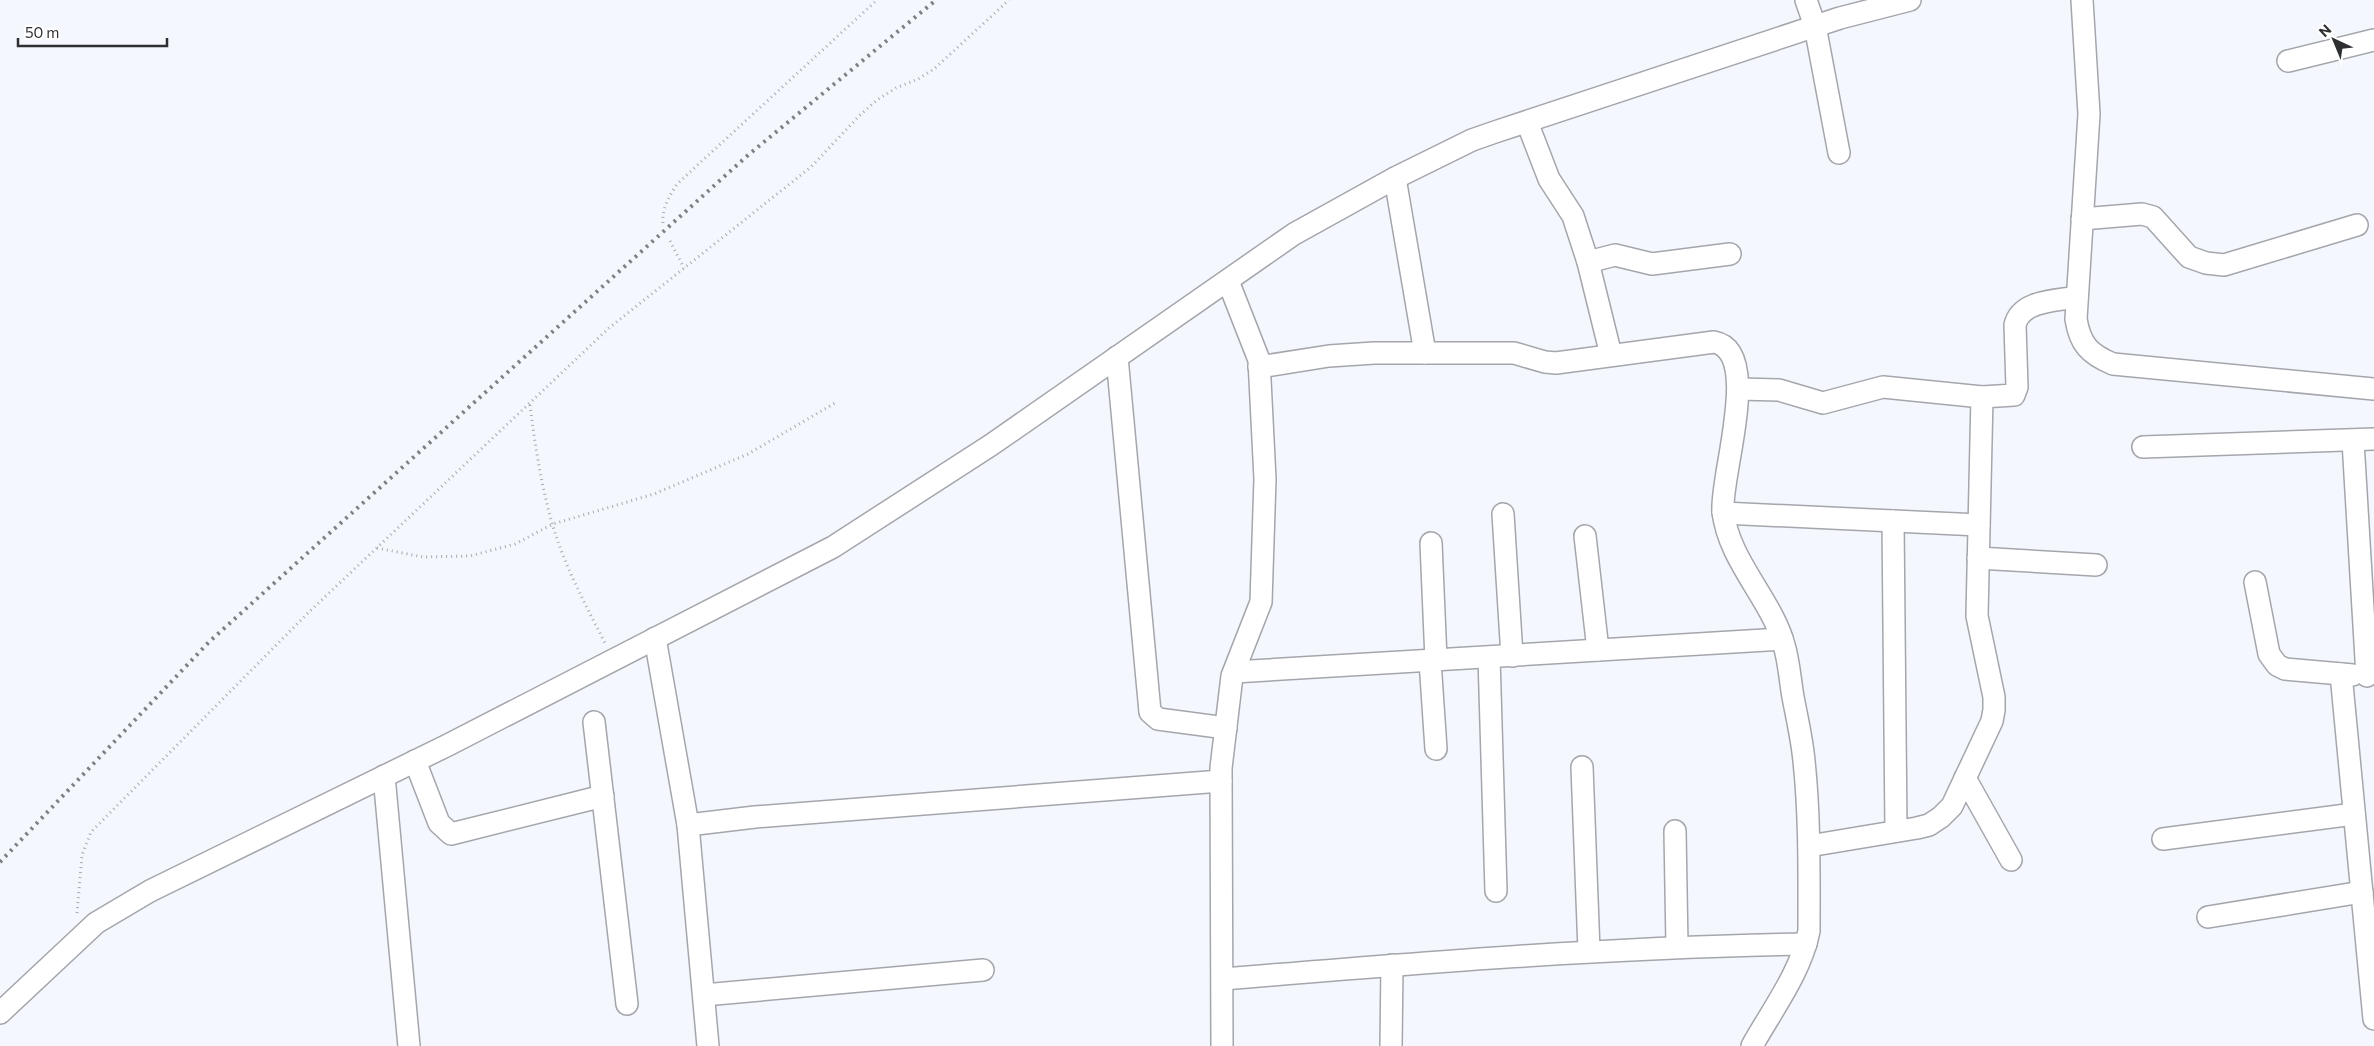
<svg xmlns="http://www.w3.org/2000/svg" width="2374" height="1046" viewBox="0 0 2374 1046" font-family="Commissioner,sans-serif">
  <rect width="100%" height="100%" fill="#f5f7fe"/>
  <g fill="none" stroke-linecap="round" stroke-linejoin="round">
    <defs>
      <g id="minor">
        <polyline points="1806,0 1815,26 1839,153"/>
        <path d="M2082 0 2089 114 2076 319C2080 344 2089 354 2113 364L2374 389"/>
        <polyline points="2288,61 2374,40"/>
        <polyline points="1527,122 1549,179 1573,216 1588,262 1611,355"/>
        <polyline points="1395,178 1425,353"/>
        <polyline points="2082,219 2142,214 2153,217 2189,257 2206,263 2224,265 2357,225"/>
        <polyline points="1588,262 1615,255 1652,264 1730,254"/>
        <polyline points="1117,357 1150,712 1158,719 1226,728"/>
        <path d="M1259 367 1329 356 1374 353H1514L1545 362 1556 363 1714 342C1763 351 1720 476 1723 511 1728 560 1772 600 1784 645 1789 661 1790 680 1793 697 1797 718 1802 739 1804 761 1810 817 1809 874 1809 931 1801 972 1772 1010 1752 1046"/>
        <path d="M1739 389 1779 390 1823 403 1883 387 1982 397 2014 395 2017 387 2015 325C2021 300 2056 301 2077 297"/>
        <polyline points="2353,441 2367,676"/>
        <polyline points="2143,447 2374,439"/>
        <polyline points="1723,513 1979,525"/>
        <polyline points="1503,514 1512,656"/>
        <polyline points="1893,521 1896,831"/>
        <polyline points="1585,536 1598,650"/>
        <polyline points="1431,543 1436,660"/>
        <polyline points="1978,558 2096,565"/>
        <polyline points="2255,582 2269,654 2277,665 2285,669 2353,675"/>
        <polyline points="655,638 688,825 708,1046"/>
        <polyline points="1489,657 1496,891"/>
        <polyline points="1430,661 1436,749"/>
        <polyline points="1234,672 1782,639"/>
        <polyline points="2341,674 2374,1019"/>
        <polyline points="594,722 627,1004"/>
        <polyline points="415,761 439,823 451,834 603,796"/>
        <polyline points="1582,767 1589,951"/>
        <polyline points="384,776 409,1046"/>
        <polyline points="1965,778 2011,860"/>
        <polyline points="688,825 755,817 1221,781"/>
        <polyline points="1675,831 1677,946"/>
        <polyline points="2163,839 2354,814"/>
        <polyline points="1809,846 1917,828 1929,825 1941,817 1952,806 1992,721 1994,710 1994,697 1977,616 1982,397"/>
        <polyline points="2208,917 2362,892"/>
        <path d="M1223 979C1417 963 1611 947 1806 944"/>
        <polyline points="704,995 983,970"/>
        <polyline points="0,1013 96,923 150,891 448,745 833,547 991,445 1294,234 1395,178 1472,140 1495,132 1840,18 1910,0"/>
        <polyline points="1222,1046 1221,768 1232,676 1261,602 1265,479 1259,360 1228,281"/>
        <polyline points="1391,1046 1392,965"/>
      </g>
    </defs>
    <use href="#minor" stroke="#a4a6ac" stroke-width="24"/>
    <g stroke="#a8aaaf" stroke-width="3" stroke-dasharray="1 4" stroke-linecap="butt">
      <path d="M663 223C662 208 669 197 677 184L877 0"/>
      <polyline points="670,241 684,268"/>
      <path d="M530 405C535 445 541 484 552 523 564 565 585 604 605 643"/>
      <polyline points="377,548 423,557 470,556 515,544 553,524 654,494 748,454 835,403"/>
      <polyline points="77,913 82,855 91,832 309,612 609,328 811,167 860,115 877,100 896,88 918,79 934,69 1009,0"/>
    </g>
    <use href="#minor" stroke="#fff" stroke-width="21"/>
    <polyline stroke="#7e8085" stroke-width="4" stroke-dasharray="2.5 5" stroke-linecap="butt" points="0,862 209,642 747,156 936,0"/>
  </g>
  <g transform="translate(2334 40) rotate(316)" stroke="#ffffff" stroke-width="4" paint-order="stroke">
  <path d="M0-4L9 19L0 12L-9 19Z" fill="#2e2f32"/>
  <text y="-8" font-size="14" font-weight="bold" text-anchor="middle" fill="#2e2f32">N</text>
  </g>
  <path d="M18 38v8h149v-8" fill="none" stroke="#2e2f32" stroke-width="2.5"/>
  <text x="25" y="38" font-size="15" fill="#2e2f32" stroke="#ffffff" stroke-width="4" paint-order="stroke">50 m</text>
</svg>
